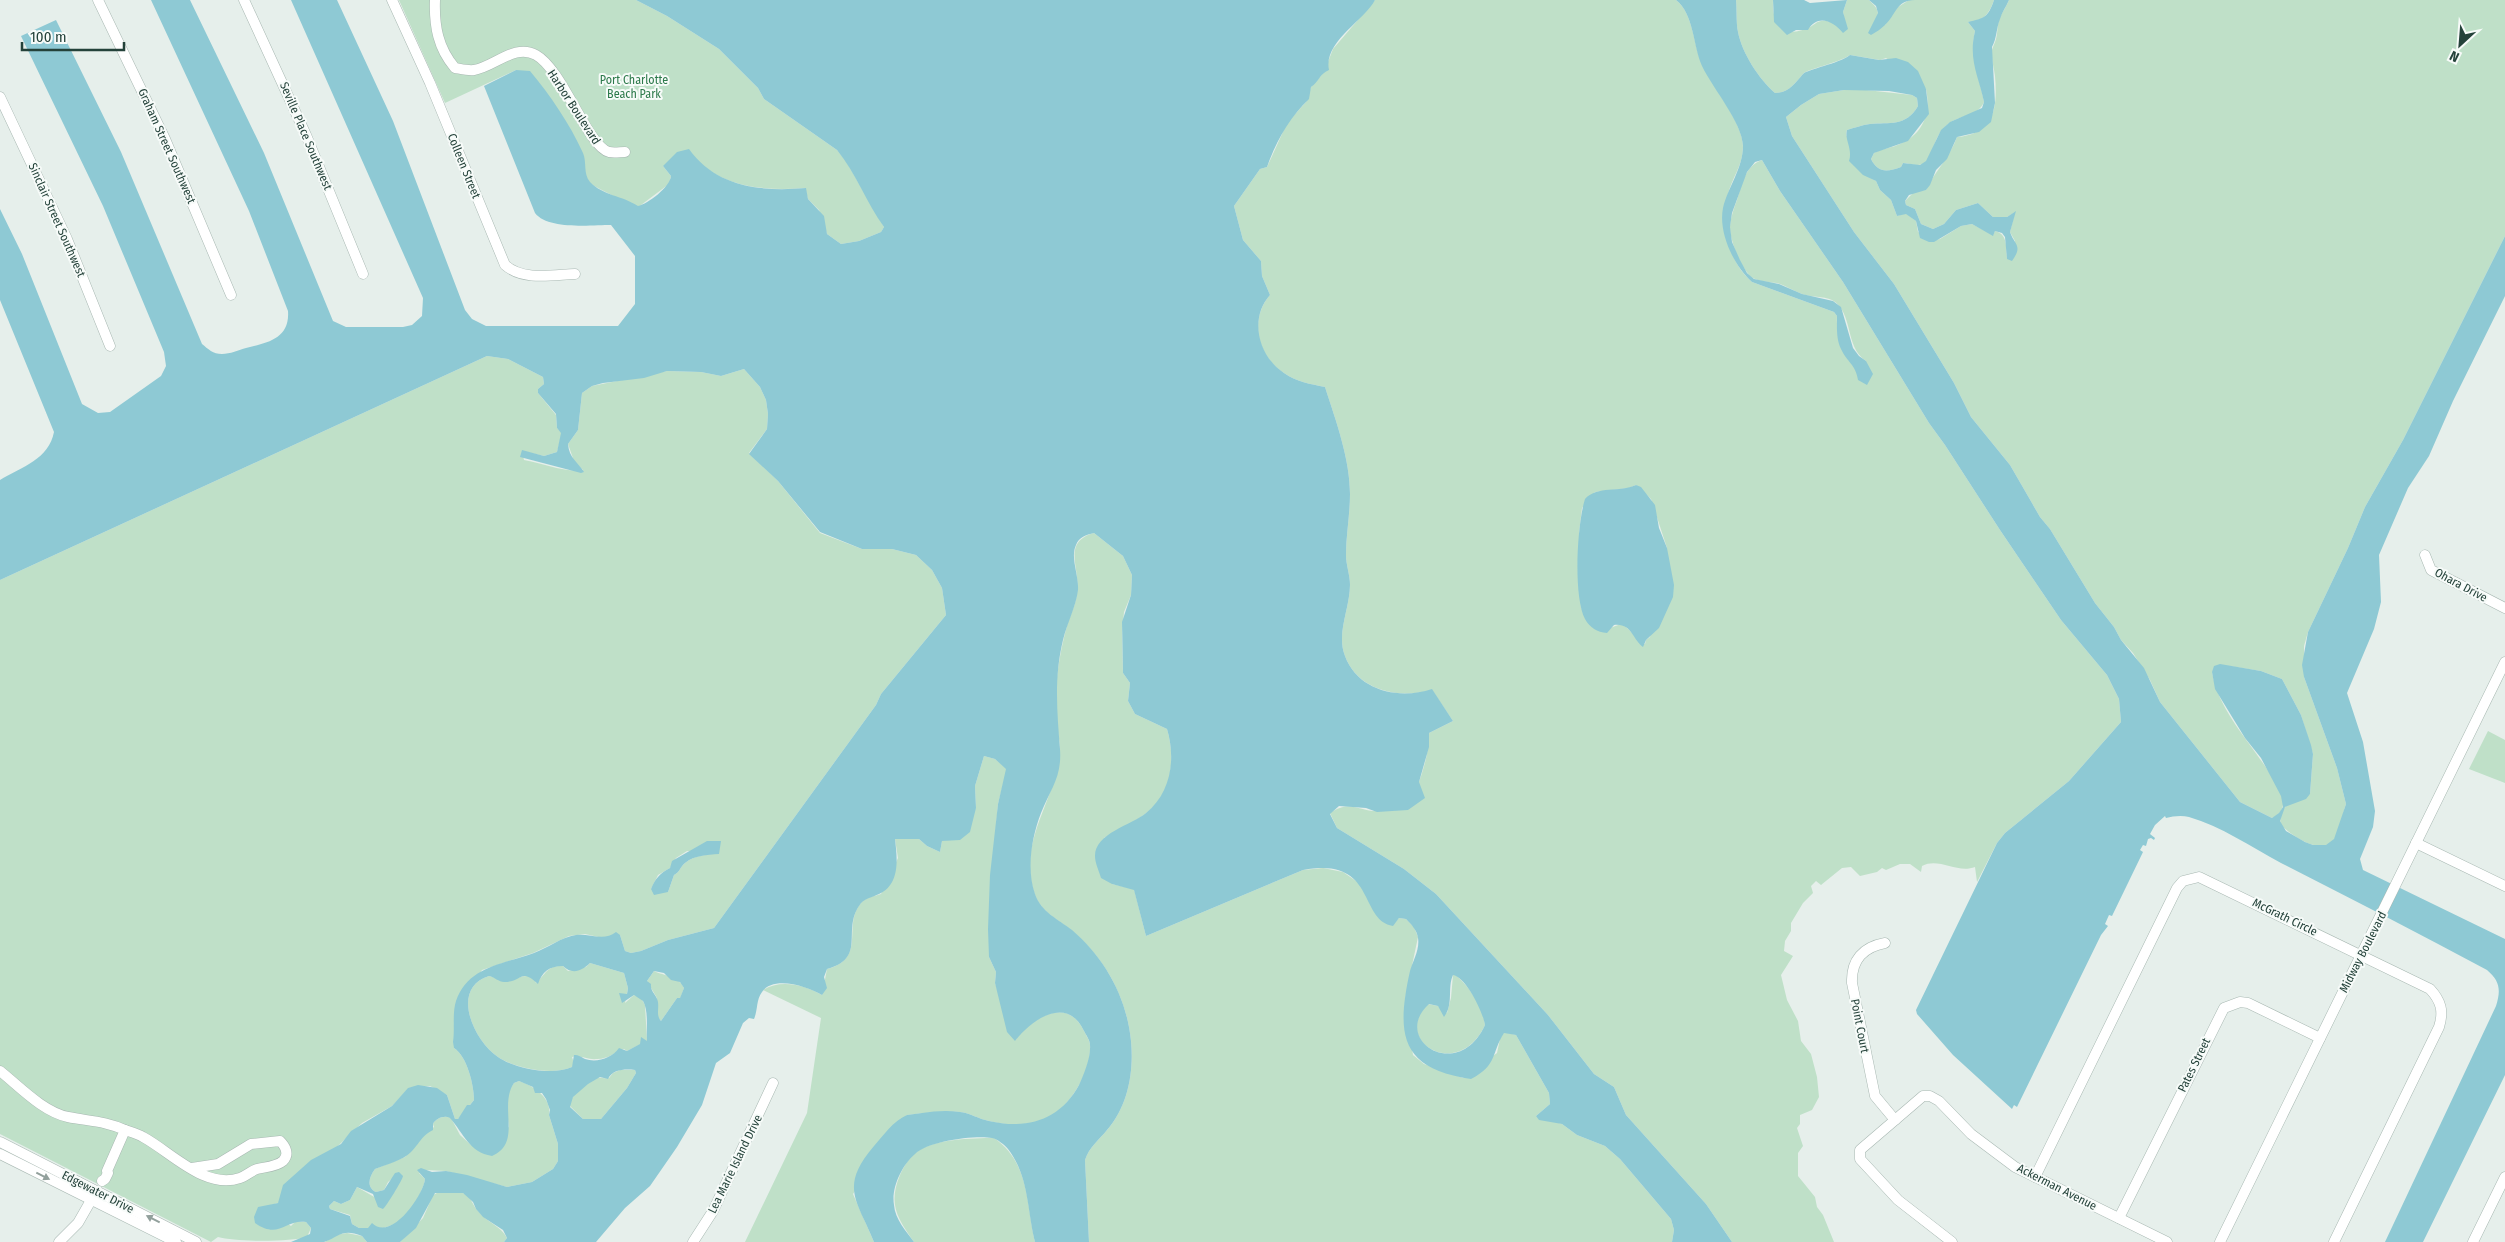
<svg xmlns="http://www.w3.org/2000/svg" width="2505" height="1242" viewBox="0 0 2505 1242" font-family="'Fira Sans Condensed',sans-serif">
  <rect width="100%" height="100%" fill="#e6efeb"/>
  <g fill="#bfe0c8" fill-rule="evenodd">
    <path d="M399 0H636L667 16 719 49 758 88 764 99 837 150 846 161 884 227 881 232 859 241 841 244 827 234 819 210 808 199 805 188C766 191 724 188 696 159L663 166 671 176 669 184 637 208 596 187 585 180 516 70 445 103Z"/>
    <path d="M1375 0H1676C1694 14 1693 46 1703 66 1714 89 1743 123 1743 147 1743 165 1732 178 1728 194 1726 201 1728 210 1728 217 1729 245 1730 262 1752 282L1834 312 1837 316C1836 339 1842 352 1856 369L1866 361C1844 347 1854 312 1832 300 1823 296 1811 297 1802 294 1794 291 1786 286 1777 283 1770 282 1762 282 1755 279 1742 274 1729 238 1730 226 1731 216 1734 208 1737 200 1742 184 1745 166 1762 160L1780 191 1843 282 1929 423 1945 445 2000 530 2061 620 2107 675 2119 699 2121 722 2069 781 2005 833 1997 843 1977 882 1975 867C1957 874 1939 857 1922 866L1921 872 1910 864H1900L1886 870 1882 868 1877 872 1860 876 1851 867 1842 868 1821 885 1816 881 1811 886 1813 893 1803 903 1791 923V931L1785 941 1784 951 1793 956 1781 975 1787 1000 1798 1021 1801 1041 1811 1054 1817 1077 1819 1097 1812 1110 1800 1115V1124L1797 1128 1803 1146 1798 1153V1176L1815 1197 1817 1207 1823 1215 1834 1242H1732L1706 1204 1626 1115 1614 1087 1594 1074 1548 1015 1436 894 1404 869 1337 828 1330 813C1350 799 1360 812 1379 811 1389 811 1398 809 1408 810 1418 785 1429 760 1429 733L1453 721 1432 690C1399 699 1358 691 1345 656 1336 634 1350 608 1350 585 1350 575 1346 565 1346 555 1346 535 1350 515 1350 494 1350 459 1336 421 1325 387 1311 384 1296 382 1284 373 1257 356 1249 319 1270 295L1262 276 1261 261 1243 240 1234 206 1260 169 1267 167 1287 123 1306 102 1311 87 1324 72 1333 49ZM1636 485 1651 499 1667 548 1650 637 1646 640 1645 644C1635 640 1632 629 1621 624L1610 628 1581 608 1579 533 1582 508 1595 492 1629 488Z"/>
    <path d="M1736 0H1773C1772 25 1783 40 1810 27 1814 25 1816 22 1821 21 1826 20 1831 22 1836 24L1839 28 1845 22 1843 12 1847 0H1869C1875 6 1880 10 1877 18L1885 25 1895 9 1909 0H1994C1989 14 1984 21 1968 22L1975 31C1969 58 1980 78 1984 102 1978 116 1962 115 1951 122 1934 132 1935 151 1926 162 1919 168 1910 163 1903 163L1901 167C1887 172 1878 173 1871 159L1874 153C1883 148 1892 148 1900 144 1924 134 1931 112 1926 89L1886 58 1880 60 1850 55C1838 63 1807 69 1803 74 1795 83 1789 93 1775 93 1759 79 1742 53 1738 32 1736 22 1737 10 1736 0Z"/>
    <path d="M2009 0H2505V236L2403 440 2365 507 2348 548 2308 632 2304 646V677L2337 768 2346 804C2342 814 2341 832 2333 841 2319 855 2292 836 2281 825 2276 805 2295 801 2310 794L2313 754 2301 715 2282 679 2261 671 2229 666 2212 672C2218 709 2249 741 2269 772 2274 781 2281 790 2283 800 2284 808 2280 815 2272 818L2240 802 2160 702 2150 680 2133 653 2121 640 2114 627 2095 603 2050 529 2040 517 2010 465 1971 417 1954 383 1894 284 1854 232 1792 136 1786 117 1801 105 1819 94 1844 90H1866L1912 95 1917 98 1918 106C1906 127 1889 122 1870 124 1862 125 1854 128 1847 130 1845 135 1847 136 1849 141 1855 161 1855 171 1876 181L1880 190 1891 200 1897 216 1906 213 1916 221 1918 232 1935 240 1940 239 1961 226 1972 224 1993 235 1995 231C2008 234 2006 248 2007 259L2015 241 2010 232 2015 212 2007 217H1993L1978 203 1956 210 1944 224 1933 229 1921 224 1915 209 1906 205 1905 201 1915 191 1926 190C1935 171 1950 157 1957 137 1994 134 1998 108 1995 76 1994 67 1991 60 1992 50 1993 46 1995 43 1996 39 1998 32 1997 24 2000 17 2003 11 2006 7 2009 0Z"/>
    <path d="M487 356 508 359 543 377 544 384 538 389V393L556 415 557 428 562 433 557 452 544 456 522 451 524 460C542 463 566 473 583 470L574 461 568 444 578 430 582 393 592 386 667 371 701 372 721 376 744 369 760 387 766 400 768 414 767 429 749 453 778 481 820 533 862 549H892L916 555 932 570 942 588 946 615 881 694 876 705 714 928 668 940 641 951 631 953 625 951 620 935 603 938 585 934 569 936 533 953 482 970 455 1015 454 1048C467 1056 474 1085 474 1100L458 1119H455L447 1095 430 1086 409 1088 392 1106 362 1123 278 1203 264 1207 291 1226 295 1222H306L311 1228 307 1237C290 1242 236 1242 218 1237L211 1242 0 1134V580ZM687 851 718 853C707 855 695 855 685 863 680 867 680 872 674 875L668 892 651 889 658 875 670 868 676 858Z"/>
    <path d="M1094 533 1123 556 1132 575 1131 595 1124 612 1122 632 1123 673 1130 683 1128 701 1135 714 1167 729C1176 759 1172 795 1145 814 1133 823 1118 830 1104 838L1112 884 1134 889 1146 936 1303 870 1323 868 1343 872 1359 883 1367 897 1396 921 1399 918 1406 919 1414 927 1418 937 1405 999 1413 1055 1424 1064 1463 1078 1497 1053 1500 1039 1504 1032 1516 1035 1549 1093 1550 1104 1536 1116 1562 1124 1577 1135 1605 1146 1620 1159 1671 1219 1674 1230 1672 1242H1089L1085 1160C1089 1147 1099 1140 1107 1130 1128 1106 1134 1072 1131 1041 1127 998 1105 958 1072 931 1058 919 1042 913 1035 895 1015 842 1059 797 1060 749 1060 740 1057 731 1057 722 1055 707 1055 692 1057 677 1059 658 1063 640 1068 622 1072 612 1076 603 1077 593 1081 569 1061 542 1094 533Z"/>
    <polygon points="2488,731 2505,740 2505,783 2469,769"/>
    <path d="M984 756 995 759 1007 769 998 804 995 838 989 957 996 972 995 983 1015 1040C1032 1018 1067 995 1084 1031 1086 1035 1090 1041 1090 1045 1092 1070 1069 1110 1045 1119 1028 1126 1007 1126 989 1121 979 1119 970 1113 960 1112 943 1111 924 1113 907 1115L853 1194 874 1242H745L807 1113 821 1018 763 990C781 979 804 985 822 995L827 969C869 958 840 923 863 901 867 897 875 896 881 894L898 858 895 839H919L927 846 940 852 942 841 951 839 976 808 975 786Z"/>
    <path d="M590 963 624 973 628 988 625 1003 634 995 641 998 645 1005 647 1041 627 1051 624 1049C614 1052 609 1059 597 1059 587 1060 582 1055 572 1057L574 1063 572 1067C553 1076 516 1069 498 1057 473 1040 450 988 489 976 497 978 506 981 514 979 521 977 526 974 534 978L536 983C546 974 547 965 563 966L568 971 586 967Z"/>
    <path d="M654 971C664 976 679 976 684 988L680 999 677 998 661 1021 657 1016V998L647 981Z"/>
    <path d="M1453 975H1456C1470 988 1483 1006 1485 1025 1458 1083 1390 1040 1428 1004L1438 1006 1447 1013 1451 998Z"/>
    <path d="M620 1070H635L636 1073 627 1088 601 1119H583L570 1106C569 1095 588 1082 597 1078 602 1077 604 1079 609 1078L613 1073Z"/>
    <path d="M519 1081C534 1086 552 1098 549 1115L558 1144V1161L553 1169 532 1182 507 1187 446 1171 426 1170 419 1173 425 1179 424 1184 414 1208 404 1219 395 1224 381 1229 359 1228 352 1224 350 1215 330 1209 329 1206 334 1201 341 1204 350 1200 357 1187 376 1198H390L396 1189 394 1177 388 1182 384 1190 376 1192C366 1187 369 1177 375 1169L405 1157 421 1137 434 1127 433 1124C436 1118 445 1115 451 1118L460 1135 471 1145 509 1127C507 1112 504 1096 514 1083Z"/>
    <path d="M994 1138C1030 1163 1026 1203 1035 1242H914C897 1218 888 1204 900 1175 903 1168 909 1158 915 1153 932 1139 973 1138 994 1138Z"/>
    <path d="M439 1192C446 1194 456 1190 463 1193 472 1197 472 1205 478 1211 486 1222 500 1225 507 1238L504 1242H400L423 1218 433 1195Z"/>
    <polygon points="347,1233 362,1236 367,1242 325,1242 335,1235"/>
  </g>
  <g fill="#8ec9d4" fill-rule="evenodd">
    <path d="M151 0H190L264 153 333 321 346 327H403L412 325 422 316 423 298 291 0H337L393 121 465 310 472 319 486 326H618L635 304V256L611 225C591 225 548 230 535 213L484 86 516 70 530 71C550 95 570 124 583 153 587 162 583 174 590 182 602 195 623 196 638 206 648 204 670 187 671 176L663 166 677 152 689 149C716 187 761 192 806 188L808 199 824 216 827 234 841 244 859 241 881 232 884 227C866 202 856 173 837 150L764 99 758 88 719 49 667 16 636 0H1375C1364 21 1323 42 1329 70 1319 74 1319 82 1311 87L1309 99C1290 117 1276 141 1267 167L1260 169 1234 206 1243 240 1261 261 1262 276 1270 295C1249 318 1258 356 1284 373 1296 382 1311 384 1325 387 1336 421 1350 459 1350 494 1350 515 1346 535 1346 555 1346 565 1350 575 1350 585 1350 608 1336 634 1345 656 1358 691 1399 700 1432 689L1453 721 1429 733V747L1419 782 1425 798 1408 810 1377 812 1366 808 1339 806 1330 814 1337 828 1404 869 1436 894 1548 1015 1594 1074 1614 1087 1626 1115 1706 1204 1732 1242H1672L1674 1230 1671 1219 1620 1159 1605 1146 1577 1135 1562 1124 1539 1120 1536 1116 1550 1104 1549 1093 1516 1035 1504 1033C1491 1053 1498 1065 1471 1079 1400 1069 1396 1034 1410 971 1413 961 1420 949 1418 938 1417 930 1411 924 1406 919L1399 918 1393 926C1358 920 1377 856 1303 870L1146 936 1134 890 1112 884 1101 878C1099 871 1095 863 1095 856 1095 833 1132 825 1146 813 1171 793 1176 759 1167 729L1135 714 1128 701 1130 683 1123 673 1122 622 1131 595 1132 575 1123 556 1094 533C1086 535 1079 537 1076 545 1070 558 1079 575 1078 590 1076 607 1067 623 1063 640 1054 677 1057 711 1060 749 1062 777 1051 788 1041 813 1032 836 1026 869 1035 894 1041 912 1058 919 1072 930 1105 958 1127 998 1131 1041 1134 1072 1128 1106 1107 1130 1099 1140 1089 1147 1085 1160L1089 1242H1035C1027 1210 1029 1176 1008 1149 1005 1145 997 1139 992 1138 975 1135 928 1141 915 1154 902 1165 891 1188 894 1205 895 1219 906 1231 914 1242H874C857 1200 839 1187 874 1146 883 1136 893 1121 907 1115 911 1114 918 1114 922 1113 935 1111 947 1110 960 1112 970 1113 979 1119 989 1121 1027 1130 1060 1120 1079 1085 1084 1074 1091 1057 1090 1045 1090 1040 1086 1035 1084 1031 1067 995 1032 1019 1015 1041L1007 1032 995 983 996 972 989 957 988 929 990 875 998 804 1006 769 995 759 984 756 975 786 976 808 970 832 960 840 942 841 940 852 927 846 919 839H895C897 857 901 884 879 894 871 898 864 898 859 906 842 931 867 958 827 969L824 977 827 988 822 995C808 987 774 975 762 992 756 1000 758 1010 754 1019L749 1018 743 1023 730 1053 716 1063 702 1105 677 1147 650 1186 625 1208 596 1242H504L507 1238 503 1230 483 1217 476 1209 473 1202 463 1193H435L416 1228 400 1242H367L362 1236C343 1228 340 1236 324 1242 316 1242 300 1242 291 1242L310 1234 311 1228 306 1222C285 1219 279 1240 255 1223L254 1217 258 1207 278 1203 283 1185 311 1160 341 1144 351 1131 392 1106 408 1088 418 1085 437 1088 447 1095 455 1119H458L467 1105H470L474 1100C474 1085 467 1056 454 1048L453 1042C455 1029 452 1014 456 1001 468 966 504 964 534 953 548 948 561 937 576 935 589 933 604 942 616 932L620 935 625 951 631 953 641 951 668 940 714 928 876 705 881 694 946 615 942 588 932 570 916 555 892 549H862L820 532 778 481 749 454 767 429 768 414 766 400 760 387 744 369 721 376 701 372 667 371 644 378 603 383 592 386 582 393 578 430 568 444C569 458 578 462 584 472L581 473 520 457 522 450 544 456 557 452 561 433 557 428 556 414 538 393V389L544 384 543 377 508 359 487 356 0 580V480C22 467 49 459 54 432L0 300V209L22 254 82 404 98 413 110 412 161 376 166 366 164 352 103 206 21 36 56 20 121 152 202 344C208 349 213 354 222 354 230 354 239 350 246 348 267 343 290 339 288 311L249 211ZM590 963 624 973 628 988 627 994 619 993 622 1003 634 995 643 1001C649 1011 646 1030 647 1041L641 1037 640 1044 627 1051 619 1048C612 1058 597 1063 585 1059 581 1057 579 1055 574 1055L572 1067C553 1076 515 1069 498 1057 473 1040 450 988 489 976 494 977 499 982 504 982 523 982 520 967 538 984 542 972 549 966 563 966 572 975 582 971 590 963ZM654 971 664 973 671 980 680 982 684 988 680 998H677L661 1021C656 1015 659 1010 658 1002 657 995 650 992 651 984L647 981ZM1453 975C1466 977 1483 1012 1485 1025 1458 1084 1390 1039 1429 1004L1438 1006 1444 1017C1454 1004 1447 988 1453 975ZM635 1070 636 1073 627 1088 601 1119H583L570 1107 573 1097 588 1084 600 1077 608 1079C613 1069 625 1069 635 1070ZM519 1081 533 1087 535 1093H542L546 1099 550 1110 549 1115 558 1144V1161L553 1169 532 1182 507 1187 467 1175 446 1171 432 1172 421 1168 417 1170 425 1179C423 1196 391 1242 372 1223L368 1228H359L352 1224 350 1216 330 1209 329 1206 334 1201 341 1204 350 1200 357 1187 373 1194 378 1207 383 1209C386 1207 403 1179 403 1176L399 1172 395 1173 384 1190 376 1192C366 1187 369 1177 375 1169 385 1165 404 1160 411 1152 421 1142 420 1137 433 1130V1124C436 1118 445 1115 450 1118 464 1134 469 1152 492 1156 523 1143 498 1106 514 1083Z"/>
    <path d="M1676 0H1736C1737 10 1736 22 1738 32 1742 53 1759 79 1775 93 1789 93 1795 83 1803 74 1808 69 1838 64 1850 55L1879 60 1896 58 1908 62 1918 71 1926 89 1929 114 1908 141 1874 153 1871 159C1878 173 1887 172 1901 167L1903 163 1920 165 1926 161 1941 130 1950 122 1982 108 1984 102C1979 77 1968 60 1975 31L1968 22C1984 18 1988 18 1994 0H2009C2006 7 2002 12 2000 19 1996 29 1997 38 1992 47L1995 103 1991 122 1979 132 1957 137 1947 159 1936 170 1930 185 1926 190 1909 195 1905 201 1906 205 1915 209 1921 224 1933 229 1944 224 1956 210 1978 203 1993 217H2007L2016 211 2010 232C2015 246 2023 245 2012 261L2007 259 2005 237 2002 233 1995 231 1993 236 1972 224 1961 226 1934 242H1929L1920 238 1916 221 1906 214 1897 216 1891 200 1880 190 1876 181 1863 175 1849 161C1853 149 1844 139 1847 130 1854 128 1862 125 1870 124 1889 122 1906 127 1918 106L1917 98 1912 95 1889 91 1844 90 1819 94 1801 105 1786 117 1792 136 1854 232 1894 284 1954 383 1971 417 2010 465 2040 517 2050 529 2095 603 2114 627 2121 640 2144 668 2160 702 2240 802 2272 818 2279 813 2283 807 2281 796 2261 758 2245 738 2215 689 2212 672 2214 666 2220 664 2261 671 2282 679 2301 715 2311 745 2313 754 2310 794 2306 799 2285 807 2280 821 2286 831 2305 842 2313 845H2326L2334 839 2346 804 2337 768 2304 677 2302 665 2308 632 2348 548 2365 507 2403 440 2505 236V296L2453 401 2429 456 2408 488 2379 555 2381 602 2374 629 2347 693 2363 742 2375 811 2373 827 2360 859 2363 870 2505 939V1075L2423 1242H2385L2496 1006C2501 990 2500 981 2487 970 2418 933 2350 898 2281 863 2251 847 2221 826 2189 817 2182 815 2173 816 2166 818L2165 816 2155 825 2150 834 2155 838 2154 840 2151 838 2148 839 2146 846 2143 845 2140 850 2143 852 2112 916 2109 915 2105 924 2108 926 2101 935 2017 1107 2014 1105 2012 1109 1953 1055 1917 1014 1916 1010 1997 843 2005 833 2069 781 2121 722 2119 699 2107 675 2061 620 2000 530 1945 445 1929 423 1843 282 1780 191 1762 160 1755 162 1747 172 1732 213 1730 227 1732 242 1740 260 1747 273 1754 279 1779 284 1802 294 1833 301 1841 307 1853 348 1859 356 1866 361 1873 374 1867 385 1858 380C1856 365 1847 362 1841 349 1836 339 1837 327 1837 316L1834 312 1752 282C1734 266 1718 233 1723 208 1728 187 1743 168 1743 146 1742 122 1713 89 1702 66 1693 46 1694 14 1676 0Z"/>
    <path d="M1773 0H1804L1810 3 1847 0 1843 12 1848 29 1843 33C1834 22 1818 13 1808 30H1796L1787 35 1774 22Z"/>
    <path d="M1869 0H1915C1896 0 1896 15 1885 25 1881 29 1876 32 1871 35L1868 33 1878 13 1876 6Z"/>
    <path d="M1636 485 1641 487 1655 505 1659 528 1667 548 1674 585 1673 597 1659 628 1646 640 1643 647C1632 639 1632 623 1614 625L1607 633C1597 632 1590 628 1585 619 1573 596 1577 524 1585 499 1598 485 1619 493 1636 485Z"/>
    <path d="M707 841H721L719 854C707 855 695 855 685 863 680 867 680 872 674 875L668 892 654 895 651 889C655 879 660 873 670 868L672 861Z"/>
  </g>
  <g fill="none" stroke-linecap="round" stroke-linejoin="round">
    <defs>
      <g id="minor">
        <polyline points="98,0 165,139 231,295"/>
        <polyline points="244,0 306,135 363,274"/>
        <path d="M392 0 430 83 505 265C523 281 552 275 575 274"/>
        <path d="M435 0C434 26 438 48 455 68 461 69 469 71 474 70 494 67 515 43 536 55 563 70 588 147 609 152 614 153 620 152 625 152"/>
        <polyline points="0,97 67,239 110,346"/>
        <polyline points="2425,555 2431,570 2505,608"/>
        <polyline points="2416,843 2505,886"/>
        <path d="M1885 943C1863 947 1851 960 1852 983L1875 1096 1895 1120"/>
        <path d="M0 1071C19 1086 43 1112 68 1117 88 1121 106 1121 125 1130L107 1171 108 1173 105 1179 102 1181"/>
        <path d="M125 1130C131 1132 138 1134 143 1137 171 1152 205 1190 240 1178 246 1176 251 1171 257 1169 265 1167 276 1167 283 1161 290 1154 285 1146 280 1141L251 1144 218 1164 192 1168"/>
        <polyline points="0,1142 196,1242"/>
        <polyline points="0,1154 176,1242"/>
        <path d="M2035 1177 2177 888 2183 881 2199 877 2430 989C2441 1001 2444 1011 2439 1027L2334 1242"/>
        <polyline points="2119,1218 2224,1008 2240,1002 2248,1003 2320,1038"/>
        <polyline points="59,1242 78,1223 94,1195"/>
        <polyline points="693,1242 713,1211 773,1083"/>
        <polyline points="1952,1242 1898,1200 1860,1159 1860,1150 1923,1096 1930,1096 1939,1101 1971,1134 2015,1167 2167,1242"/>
        <polyline points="2220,1242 2505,662"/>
        <polyline points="2473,1242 2505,1177"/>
      </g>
    </defs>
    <use href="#minor" stroke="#a8b8b2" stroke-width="11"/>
    <use href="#minor" stroke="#fff" stroke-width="10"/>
  </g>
  <defs><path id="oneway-solid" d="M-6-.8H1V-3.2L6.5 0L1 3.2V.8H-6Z" transform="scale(1.25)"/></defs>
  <g fill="#92a09c">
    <use href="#oneway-solid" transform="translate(43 1176) rotate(27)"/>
    <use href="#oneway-solid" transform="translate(153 1219) rotate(-153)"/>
  </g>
  <g text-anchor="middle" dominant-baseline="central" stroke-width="4" stroke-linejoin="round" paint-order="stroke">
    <g font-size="12" fill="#2d7a4b" stroke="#f7fbf9">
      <text x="634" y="80">Port Charlotte<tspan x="634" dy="14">Beach Park</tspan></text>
    </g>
    <g font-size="12" fill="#24423a" stroke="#f7fbf9">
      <text transform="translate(574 107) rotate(57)">Harbor Boulevard</text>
      <text transform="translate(306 136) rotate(67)">Seville Place Southwest</text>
      <text transform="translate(167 146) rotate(66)">Graham Street Southwest</text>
      <text transform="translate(464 166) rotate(68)">Colleen Street</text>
      <text transform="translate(57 220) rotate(66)">Sinclair Street Southwest</text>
      <text transform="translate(2461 585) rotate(28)">Ohara Drive</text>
      <text transform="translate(2285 917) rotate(26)">McGrath Circle</text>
      <text transform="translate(2363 952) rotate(-63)">Midway Boulevard</text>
      <text transform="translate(1860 1026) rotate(79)">Point Court</text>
      <text transform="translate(2194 1065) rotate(-64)">Pates Street</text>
      <text transform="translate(735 1164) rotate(-64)">Lea Marie Island Drive</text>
      <text transform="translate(2057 1187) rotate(27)">Ackerman Avenue</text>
      <text transform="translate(98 1192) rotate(27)">Edgewater Drive</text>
    </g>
  </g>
  <g transform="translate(2460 45) rotate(206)" stroke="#f7fbf9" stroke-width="4" paint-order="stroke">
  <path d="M0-4L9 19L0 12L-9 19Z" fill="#24423a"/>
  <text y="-8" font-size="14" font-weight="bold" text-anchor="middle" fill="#24423a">N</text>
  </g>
  <path d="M22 42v8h102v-8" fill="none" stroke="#24423a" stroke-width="2.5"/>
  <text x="30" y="42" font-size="15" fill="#24423a" stroke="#f7fbf9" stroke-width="4" paint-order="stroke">100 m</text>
</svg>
